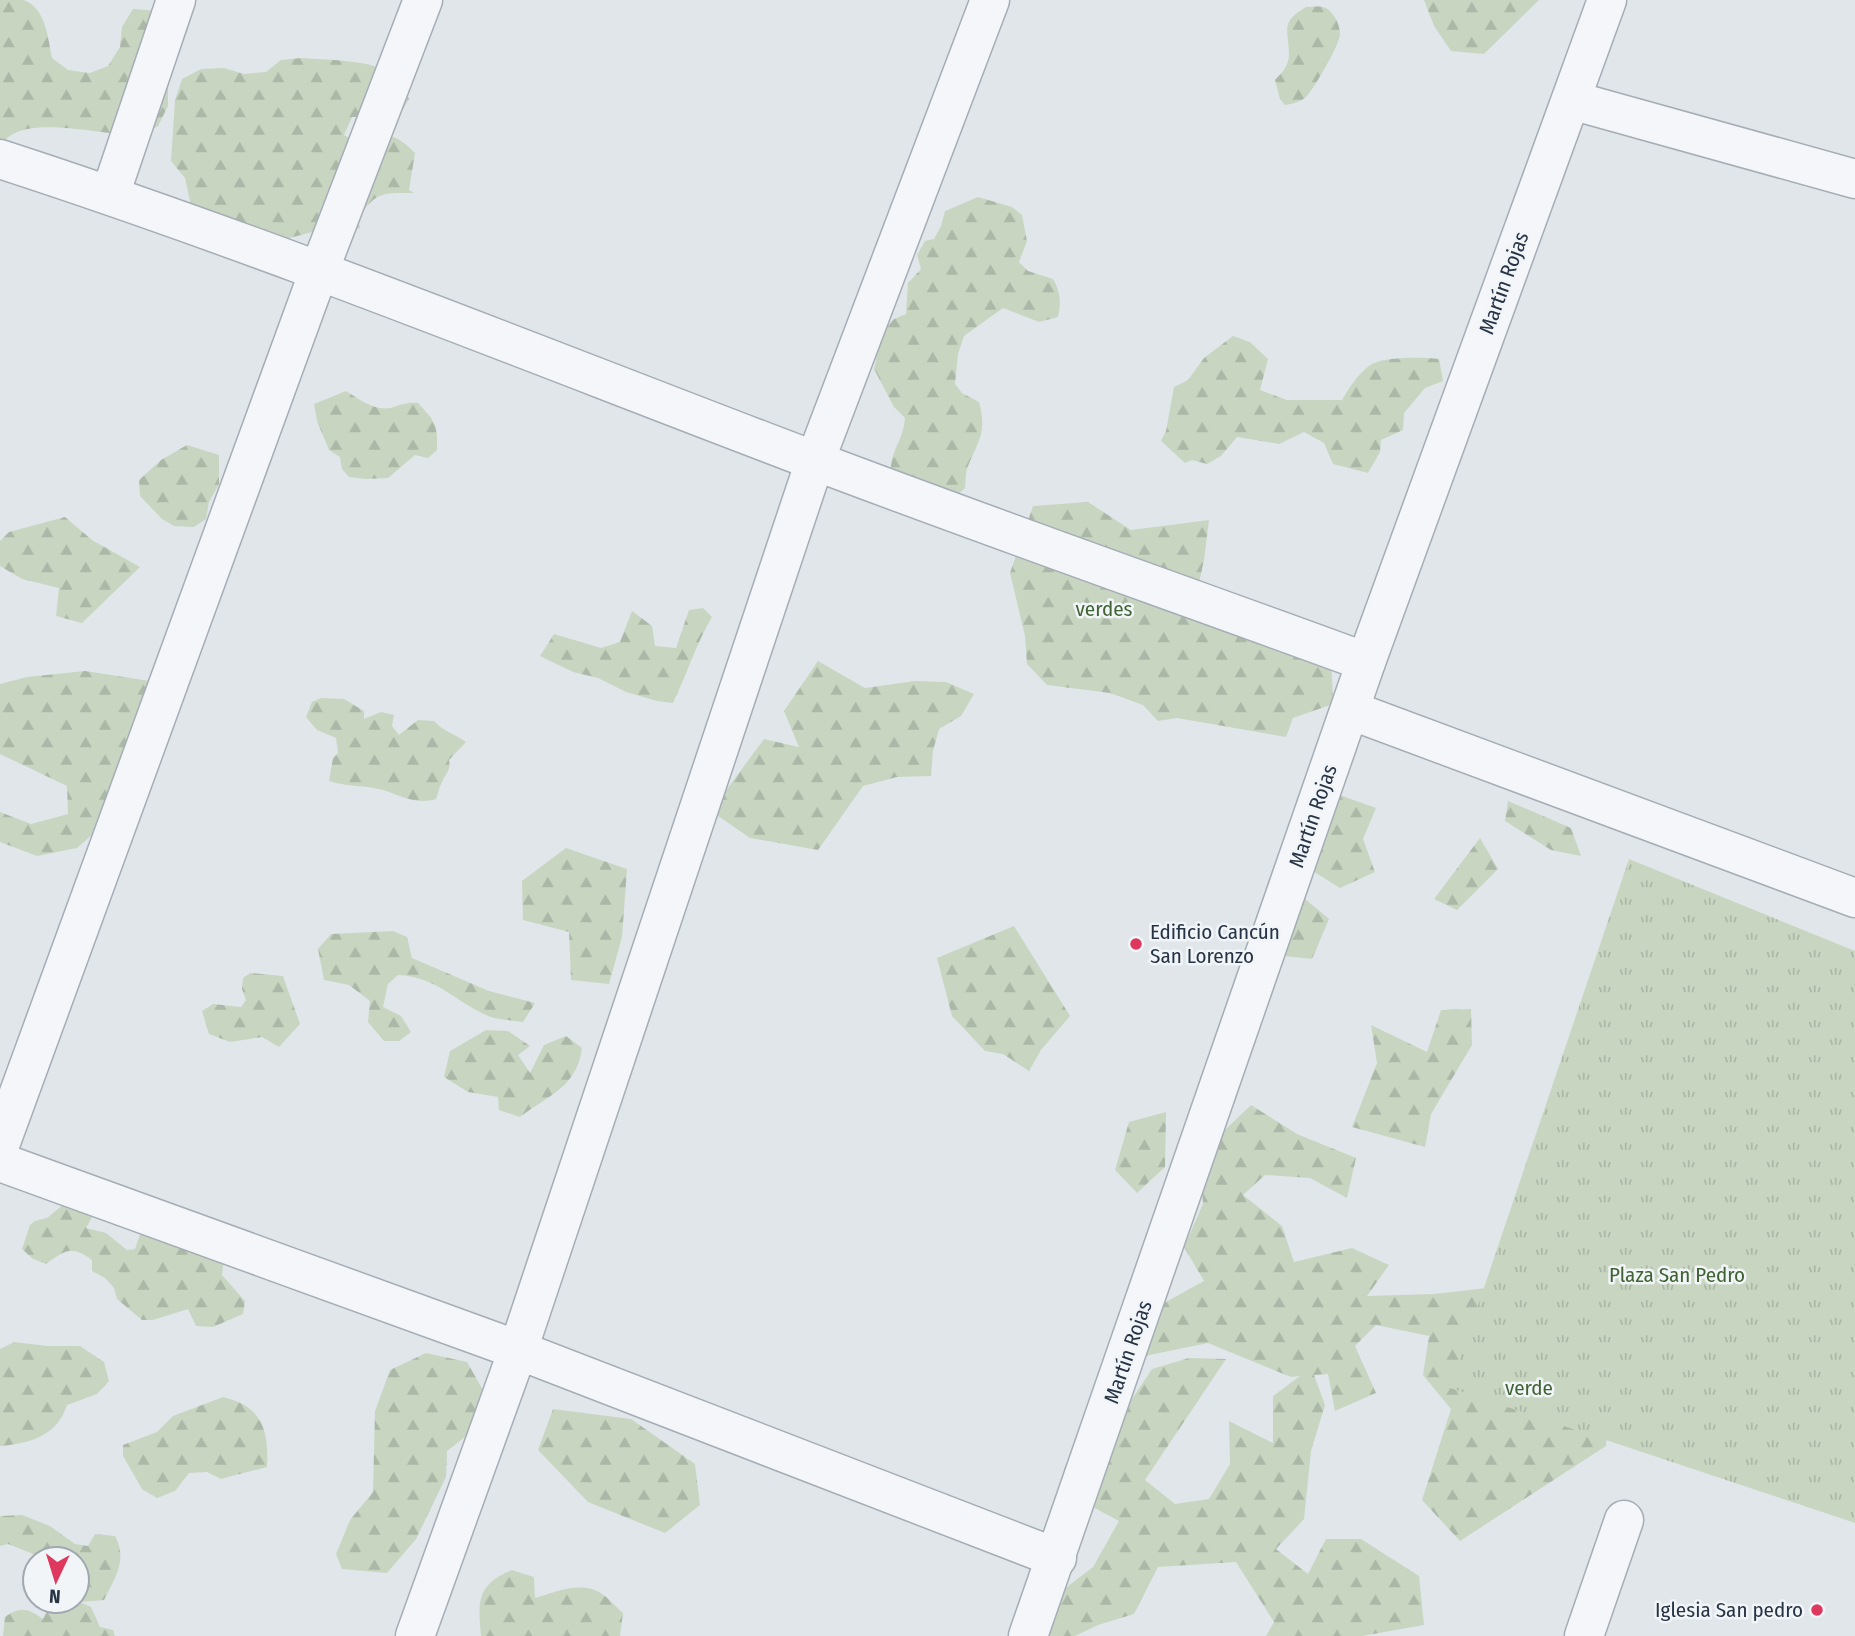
<svg xmlns="http://www.w3.org/2000/svg" width="1855" height="1636" viewBox="0 0 1855 1636" font-family="'Fira Sans Condensed',sans-serif">
  <defs>
    <pattern id="forest-firs" width="22" height="20" patternUnits="userSpaceOnUse" patternTransform="scale(1.75)"><rect width="22" height="20" fill="#c8d6c1"/><path d="M5 1l3.5 6h-7zM16 11l3.5 6h-7z" fill="#acb8a7"/></pattern>
    <pattern id="park-tufts" width="24" height="20" patternUnits="userSpaceOnUse" patternTransform="scale(1.75)"><rect width="24" height="20" fill="#c8d6c1"/><path d="M3 7l-1-3M5 7V3M7 7l1-3M15 17l-1-3M17 17v-4M19 17l1-3" fill="none" stroke="#acb8a7"/></pattern>
  </defs>
  <rect width="100%" height="100%" fill="#e1e6eb"/>
  <g fill="url(#forest-firs)">
    <path d="M0 0C7 0 16 0 23 0 46 7 48 39 52 58L68 70 90 73 108 66 120 47 122 27 133 9C160 11 169 11 188 31L171 46 168 66V106L158 126C152 129 144 133 137 134 104 138 17 109 0 148Z"/>
    <polygon points="1424,0 1539,0 1484,54 1451,51 1434,26"/>
    <path d="M1306 7C1311 7 1318 6 1323 7 1333 10 1340 24 1340 34 1340 44 1314 89 1306 97 1300 102 1293 104 1285 105L1280 99 1275 80C1282 73 1289 65 1289 55 1289 29 1279 23 1306 7Z"/>
    <path d="M301 58C326 60 380 59 399 79 403 84 406 93 409 99L399 116 352 117 344 135 361 145C386 132 394 132 415 153L409 190 414 193C384 193 375 191 358 219L360 228 341 233 320 230 278 241 194 220 185 178 171 161 175 100 182 79 201 69 224 68 244 74 266 72 281 60Z"/>
    <path d="M978 197 1012 207 1022 215 1027 241 1019 262 1028 271 1053 279C1061 293 1061 302 1058 317L1039 322 1003 308 964 336 958 354 955 384 962 393 979 402C987 432 979 440 968 466 965 472 966 481 965 488L953 499 891 477C889 450 903 443 905 418L894 407 874 369 882 332 894 319 906 314 908 283 921 269 917 255 925 241 934 239 941 226 945 211Z"/>
    <path d="M1233 336 1250 342 1268 359 1260 390 1287 400H1342C1349 388 1357 375 1369 366 1381 356 1423 357 1439 359L1443 381 1425 388 1404 413 1403 430 1381 440 1380 452 1368 473 1333 464 1324 443 1304 432 1279 444 1237 437 1221 456 1207 464 1192 460 1185 463 1161 441 1166 431 1174 387 1188 380 1204 358Z"/>
    <path d="M346 391C359 399 374 411 390 408 401 405 406 402 418 403 435 421 438 425 437 450L428 458 415 455 388 478 366 479 349 477 342 469 340 457 329 450 317 421 314 404Z"/>
    <polygon points="187,445 219,455 219,484 209,502 206,519 194,527 174,526 162,519 140,496 139,480 161,460"/>
    <polygon points="1088,502 1131,530 1209,520 1204,560 1194,606 1331,653 1333,704 1293,718 1286,737 1177,718 1158,721 1143,705 1110,693 1047,685 1027,664 1025,636 1010,573 1033,506"/>
    <polygon points="65,517 92,540 140,567 82,623 56,616 59,588 22,579 0,566 0,541 9,532"/>
    <path d="M703 608 712 617C696 644 687 674 673 703L657 701 626 692 598 678 573 672 540 656 554 634 601 648 620 642 632 611 652 626 655 646 676 648 689 610Z"/>
    <polygon points="818,661 865,688 915,681 946,682 974,694 961,716 939,729 933,751 931,776 897,777 863,786 818,850 750,838 711,811 764,739 799,747 784,711"/>
    <polygon points="85,671 150,681 110,819 77,848 37,856 0,842 0,812 31,824 68,814 67,786 0,754 0,684 27,677"/>
    <path d="M321 698 344 699 364 711V719L381 712 394 715 392 726 399 735 418 720 434 721C443 731 455 734 466 742L449 760C451 771 446 773 442 782 439 787 438 794 436 799 416 805 402 796 383 790 365 785 347 787 329 781L333 758 338 753 336 738 317 730 306 717 312 702Z"/>
    <polygon points="1334,793 1376,808 1363,839 1375,872 1340,888 1311,870"/>
    <polygon points="1508,801 1571,828 1581,856 1551,850 1505,821"/>
    <polygon points="1480,838 1498,869 1457,910 1434,899"/>
    <polygon points="566,848 627,869 622,937 609,984 571,980 569,932 523,920 522,881"/>
    <polygon points="1304,898 1329,919 1312,959 1285,956 1274,939"/>
    <polygon points="1014,926 1070,1016 1041,1050 1029,1071 1003,1054 985,1051 952,1016 937,958"/>
    <path d="M393 931 407 937 412 958 489 991 535 1003 523 1022C511 1020 496 1020 486 1015 453 1000 437 977 398 975L388 984 383 1007 401 1016 411 1032 399 1041H384L368 1022 370 1001 349 985 324 980 318 949 331 934Z"/>
    <polygon points="250,973 283,976 300,1024 279,1047 262,1037 230,1042 209,1034 202,1011 213,1004 241,1007 246,1000 242,989 243,978"/>
    <polygon points="1471,1009 1472,1045 1431,1114 1425,1147 1352,1127 1377,1063 1371,1025 1427,1052 1441,1010"/>
    <path d="M486 1030 508 1031 530 1046 518 1055 530 1073 544 1045 566 1036 582 1048C577 1087 549 1095 520 1117L499 1110 498 1097 468 1092 444 1077 450 1051Z"/>
    <polygon points="1251,1105 1297,1134 1356,1158 1347,1198 1310,1178 1265,1175 1243,1195 1282,1226 1294,1262 1352,1248 1389,1265 1367,1296 1434,1294 1505,1286 1613,1355 1606,1446 1460,1541 1422,1500 1451,1409 1423,1375 1429,1336 1376,1325 1355,1346 1376,1393 1335,1411 1328,1374 1314,1375 1325,1405 1311,1451 1304,1519 1276,1549 1308,1574 1326,1539 1361,1539 1419,1576 1424,1625 1362,1636 1266,1636 1274,1622 1236,1562 1158,1567 1134,1614 1098,1625 1075,1636 1023,1636 1020,1623 1093,1567 1119,1521 1063,1491 1064,1468 1130,1402 1152,1369 1189,1358 1226,1359 1145,1480 1175,1504 1209,1499 1230,1464 1229,1421 1273,1443 1273,1396 1300,1376 1291,1377 1208,1343 1135,1358 1146,1313 1204,1281 1184,1247 1203,1204 1200,1154"/>
    <polygon points="1166,1112 1165,1167 1137,1193 1115,1170 1129,1122"/>
    <path d="M71 1198 95 1212 86 1228 106 1233 127 1250 135 1249 142 1228 225 1250 222 1275 245 1301 243 1314 213 1327 196 1326 188 1309 153 1320H142L117 1299 114 1288 105 1278 92 1271V1260C71 1245 66 1250 46 1264L33 1259 22 1249 30 1225 35 1221 47 1218Z"/>
    <path d="M14 1342 47 1346H80L104 1362 109 1381 97 1394 67 1405C57 1436 31 1443 0 1446V1349Z"/>
    <polygon points="426,1353 467,1362 487,1397 470,1433 447,1451 446,1477 416,1539 387,1573 342,1569 336,1554 350,1520 373,1492 375,1411 390,1370"/>
    <path d="M223 1397C262 1406 269 1430 267 1467L221 1479 207 1472 189 1473 175 1491 157 1498 142 1489 123 1456V1445L157 1432 173 1416Z"/>
    <polygon points="553,1409 631,1419 695,1464 700,1505 665,1533 588,1502 538,1450"/>
    <path d="M22 1515 50 1526 75 1544 88 1546 95 1534 115 1536C128 1560 115 1578 104 1600L80 1602 91 1607 100 1627 113 1630 115 1636H3L5 1617C20 1606 28 1608 43 1619 49 1603 63 1600 79 1602L77 1559H46L8 1544 0 1546V1516Z"/>
    <path d="M512 1570 534 1577 535 1598C553 1593 578 1582 597 1591 606 1595 615 1606 623 1613L620 1636H481C478 1602 476 1585 512 1570Z"/>
  </g>
  <polygon fill="url(#park-tufts)" points="1629,859 1855,951 1855,1523 1450,1388"/>
  <g fill="none" stroke-linecap="round" stroke-linejoin="round">
    <defs>
      <g id="minor">
        <polyline points="1571,100 1855,179"/>
        <path d="M0 159C274 248 541 357 810 459 994 529 1181 594 1366 662"/>
        <polyline points="110,195 176,0"/>
        <polyline points="1350,710 1855,898"/>
        <polyline points="0,1145 319,271 423,0"/>
        <polyline points="0,1162 518,1350 1057,1558"/>
        <polyline points="415,1636 518,1350 815,461 990,0"/>
        <polyline points="1028,1636 1366,662 1607,0"/>
        <polyline points="1584,1636 1624,1520"/>
      </g>
    </defs>
    <use href="#minor" stroke="#a5adb6" stroke-width="41"/>
    <use href="#minor" stroke="#f4f6f9" stroke-width="38"/>
  </g>
  <g fill="#de385f" stroke="#f1f5f8" stroke-width="2.5">
    <circle cx="1136" cy="944" r="7"/>
    <circle cx="1817" cy="1610" r="7"/>
  </g>
  <g text-anchor="middle" dominant-baseline="central" stroke-width="5" stroke-linejoin="round" paint-order="stroke">
    <g font-size="21" fill="#273445" stroke="#f1f5f8">
      <text transform="translate(1504 283) rotate(-70)">Martín Rojas</text>
      <text transform="translate(1313 816) rotate(-71)">Martín Rojas</text>
      <text transform="translate(1128 1352) rotate(-71)">Martín Rojas</text>
    </g>
    <g font-size="21" fill="#406333" stroke="#f1f5f8">
      <text x="1104" y="609">verdes</text>
      <text x="1677" y="1275">Plaza San Pedro</text>
      <text x="1529" y="1388">verde</text>
    </g>
    <g font-size="21" fill="#273445" stroke="#f1f5f8" text-anchor="start">
      <text x="1150" y="932">Edificio Cancún<tspan x="1150" dy="24">San Lorenzo</tspan></text>
      <text x="1803" y="1610" text-anchor="end">Iglesia San pedro</text>
    </g>
  </g>
  <g transform="translate(56 1580) rotate(184)"><circle r="33" fill="#f1f5f8" stroke="#a0a8b0" stroke-width="2"/>
  <path d="M0-5L12 26L0 18L-12 26Z" fill="#de385f"/>
  <text y="-10" font-size="19" font-weight="bold" text-anchor="middle" fill="#273445">N</text>
  </g>
</svg>
